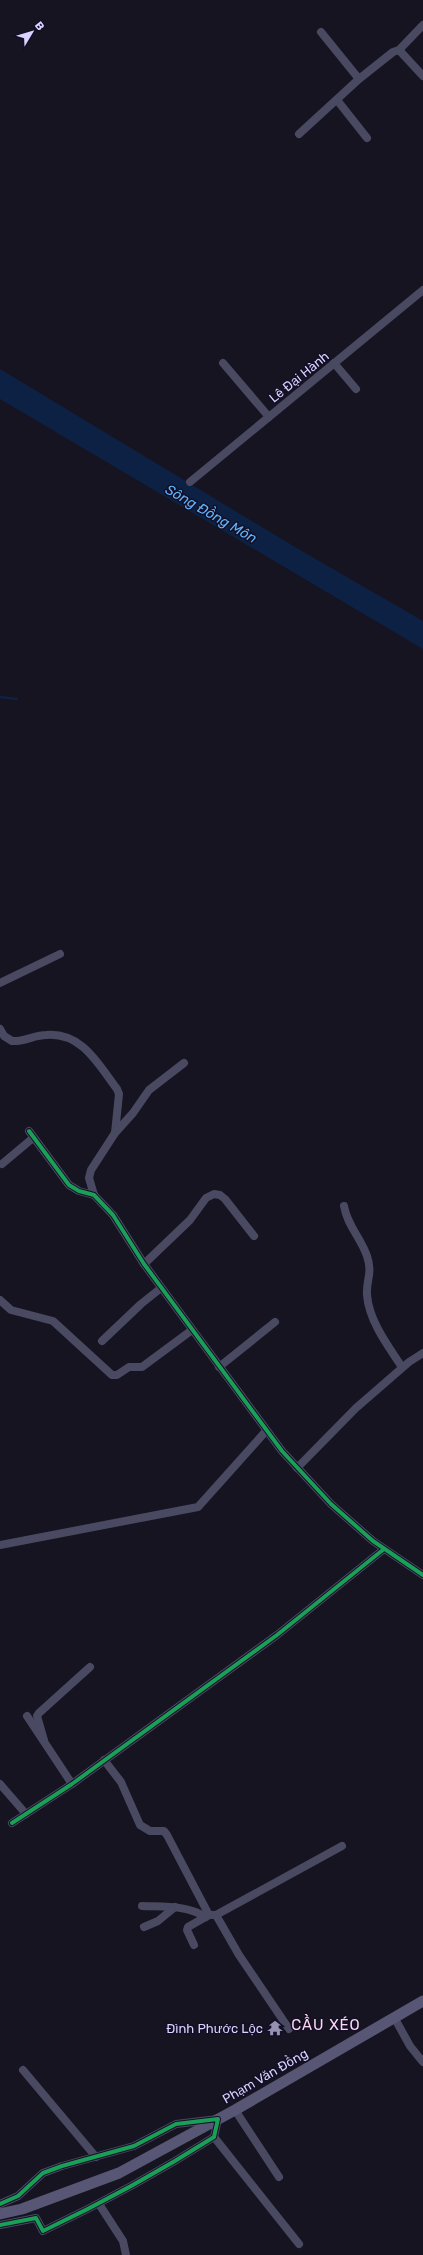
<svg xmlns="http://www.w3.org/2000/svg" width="423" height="2255" viewBox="0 0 423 2255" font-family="Rubik,sans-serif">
  <rect width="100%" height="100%" fill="#161421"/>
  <polygon fill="#0d2144" points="0,369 295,547 423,621 423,649 0,399"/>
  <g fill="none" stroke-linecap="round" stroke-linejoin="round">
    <polyline stroke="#0d2144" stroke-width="2.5" points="0,697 17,699"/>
    <g stroke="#4a4962" stroke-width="8">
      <polyline points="321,32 359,79"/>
      <polyline points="399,50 423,76"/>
      <polyline points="337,100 367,138"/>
      <polyline points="299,134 359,79 393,52 399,50 423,25"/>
      <polyline points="223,363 269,417"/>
      <polyline points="334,363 356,389"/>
      <polyline points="190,482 423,290"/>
      <polyline points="0,983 60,954"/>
      <path d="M0 1029 4 1036 12 1041C23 1042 35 1035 46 1035 82 1032 98 1064 117 1089L119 1094 115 1133 91 1170 89 1178 94 1195"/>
      <polyline points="29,1131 69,1185 79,1191 94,1195 113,1215 144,1264 282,1451 331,1504 373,1541 423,1575"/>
      <polyline points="115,1133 133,1113 149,1090 184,1063"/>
      <polyline points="2,1164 33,1138"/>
      <path d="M344 1206C347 1225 361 1238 367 1256 373 1274 366 1279 367 1295 369 1321 388 1346 402 1367"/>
      <polyline points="144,1264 190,1220 206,1198 214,1194 220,1195 225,1199 254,1236"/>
      <polyline points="0,1300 11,1310 53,1321 112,1375 117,1375 129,1367 142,1367 192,1330"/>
      <polyline points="102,1341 141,1304 161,1288"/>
      <polyline points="219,1367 275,1322"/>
      <polyline points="297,1468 356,1408 409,1362 423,1353"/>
      <polyline points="0,1545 198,1507 266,1431"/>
      <polyline points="27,1716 72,1784"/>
      <polyline points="44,1740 37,1716 39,1713 90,1667"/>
      <polyline points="104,1760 121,1782 140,1825 150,1831 164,1831 167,1835 209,1915 216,1915 239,1955 289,2029"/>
      <polyline points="0,1784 26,1814"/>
      <polyline points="12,1823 72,1784 277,1635 384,1549"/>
      <path d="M142 1906C165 1907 186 1905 206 1917"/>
      <polyline points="216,1915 342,1846"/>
      <polyline points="144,1927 158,1921 175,1907"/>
      <polyline points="194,1945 187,1930 188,1927 209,1915"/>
      <polyline points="394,2017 410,2046 423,2062"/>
      <polyline points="23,2070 96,2157"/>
      <polyline points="235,2110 279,2177"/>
      <polyline points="214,2137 299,2244"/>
      <path d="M0 2204 18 2196 43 2173 62 2166 134 2146 176 2124 218 2119 214 2137C159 2172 102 2203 43 2231L36 2218 0 2225"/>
      <polyline points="99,2204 123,2241 126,2255"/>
    </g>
    <polyline stroke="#575674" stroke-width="11" points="0,2214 22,2209 119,2173 235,2110 423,2001"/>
    <defs>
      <g id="cycleway">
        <polyline points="29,1131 69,1185 79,1191 94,1195 113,1215 144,1264 282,1451 331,1504 373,1541 423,1575"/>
        <polyline points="12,1823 72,1784 277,1635 384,1549"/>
        <path d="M0 2204 18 2196 43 2173 62 2166 134 2146 176 2124 218 2119 214 2137C159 2172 102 2203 43 2231L36 2218 0 2225"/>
      </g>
    </defs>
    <use href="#cycleway" stroke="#130f26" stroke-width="6"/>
    <use href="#cycleway" stroke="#1a9f57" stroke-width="4"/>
  </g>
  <defs>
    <symbol id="temple-bare" viewBox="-9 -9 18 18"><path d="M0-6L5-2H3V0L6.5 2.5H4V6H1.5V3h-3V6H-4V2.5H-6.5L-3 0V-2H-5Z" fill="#9591b1" stroke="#130f26" stroke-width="2.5" paint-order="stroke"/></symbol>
  </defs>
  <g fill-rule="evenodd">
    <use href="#temple-bare" x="264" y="2017" width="22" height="22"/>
  </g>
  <g text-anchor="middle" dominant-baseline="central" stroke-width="3" stroke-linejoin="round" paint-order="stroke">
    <g font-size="13" fill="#d9d4ff" stroke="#130f26">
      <text transform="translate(299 377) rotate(-39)">Lê Đại Hành</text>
      <text transform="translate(265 2076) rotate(-30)">Phạm Văn Đồng</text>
    </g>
    <g font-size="13" fill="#d9d4ff" stroke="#130f26" text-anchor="end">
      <text x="263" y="2028">Đình Phước Lộc</text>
    </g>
    <g font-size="14" font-style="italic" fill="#62b6ff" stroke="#130f26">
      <text transform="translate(211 514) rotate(30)">Sông Đồng Môn</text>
    </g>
    <g font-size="15" letter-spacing="1" fill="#ffd6f0" stroke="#130f26">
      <text x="326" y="2025">CẦU XÉO</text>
    </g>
  </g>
  <g transform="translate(32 32) rotate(52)" stroke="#130f26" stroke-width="3" paint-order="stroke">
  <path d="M0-3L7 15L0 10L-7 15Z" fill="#d9d4ff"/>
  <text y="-6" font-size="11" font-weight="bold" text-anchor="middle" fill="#d9d4ff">B</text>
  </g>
</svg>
